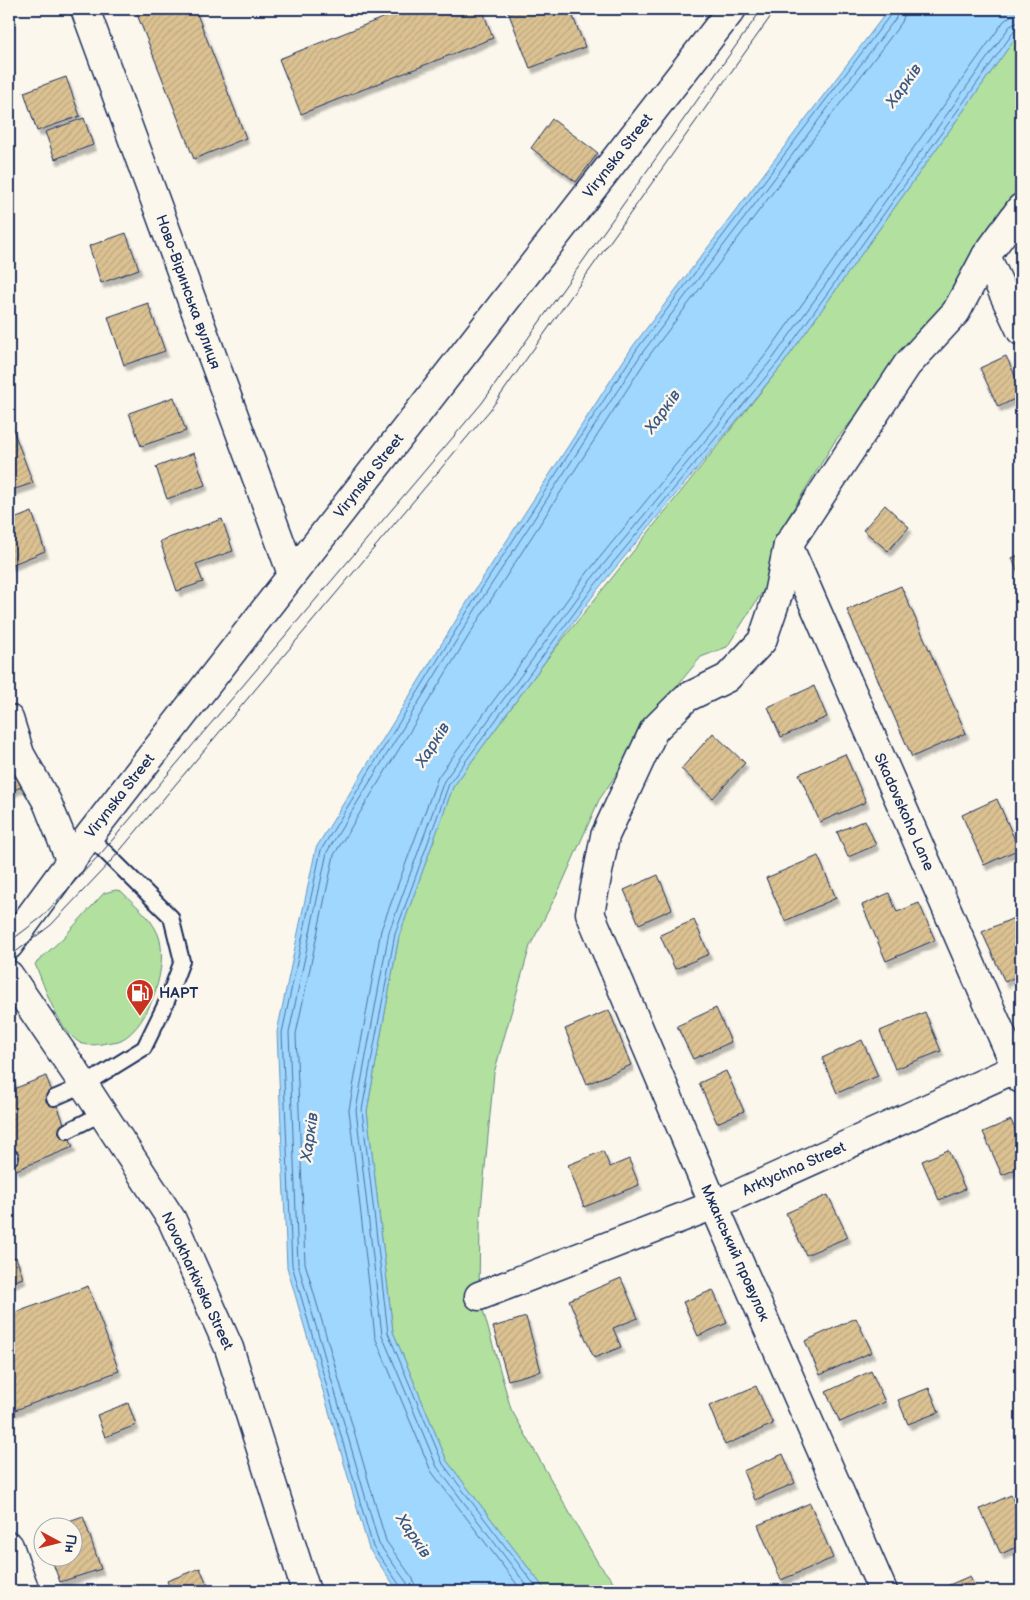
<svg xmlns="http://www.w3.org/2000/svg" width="1030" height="1600" viewBox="0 0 1030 1600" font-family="'Balsamiq Sans',sans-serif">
  <defs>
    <pattern id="building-hatch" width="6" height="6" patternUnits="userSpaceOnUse" patternTransform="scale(1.25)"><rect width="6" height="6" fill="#dcc292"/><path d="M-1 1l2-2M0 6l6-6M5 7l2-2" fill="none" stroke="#bca780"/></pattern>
    <filter id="shadow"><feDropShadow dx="3" dy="5.5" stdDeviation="1" flood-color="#0004"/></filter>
  </defs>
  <rect width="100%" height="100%" fill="#fbf7ec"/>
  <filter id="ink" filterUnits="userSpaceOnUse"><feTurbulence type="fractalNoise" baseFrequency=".02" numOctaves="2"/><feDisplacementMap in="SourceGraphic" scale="10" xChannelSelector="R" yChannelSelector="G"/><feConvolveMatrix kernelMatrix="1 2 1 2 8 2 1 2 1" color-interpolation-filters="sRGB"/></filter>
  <g filter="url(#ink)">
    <g fill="#b1e09f" stroke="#66887e">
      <polygon points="1021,30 1021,192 963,273 936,320 835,441 781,529 770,580 727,647 701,657 672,692 599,800 561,886 530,946 494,1073 480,1220 479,1296 511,1409 598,1563 621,1591 546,1591 447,1461 393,1332 367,1111 399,936 453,787 547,659 783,364"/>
      <path d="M116 890 121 891C134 904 151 917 158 934 170 963 150 1026 121 1040 117 1042 111 1042 106 1043 99 1045 86 1046 80 1043 56 1027 46 989 35 964L63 938 104 893Z"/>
    </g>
    <polygon fill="#9fd7fe" stroke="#6a94be" points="889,9 1021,9 1021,30 783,364 598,589 453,787 399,936 367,1111 393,1332 447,1461 546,1591 398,1591 369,1549 287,1267 277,1032 316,848 471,596 633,346"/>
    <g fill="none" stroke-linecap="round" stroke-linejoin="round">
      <g stroke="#50729e" stroke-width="1">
        <polyline points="402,1591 401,1587 373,1547 292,1265 282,1033 321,850 475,599 637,349 891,14 892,9"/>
        <polyline points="408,1591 407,1583 379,1544 298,1264 289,1033 327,852 480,602 642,353 896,18 898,9"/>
        <polyline points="416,1591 413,1579 386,1541 305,1263 296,1034 334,855 487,606 648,357 902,22 906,9"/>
        <polyline points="522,1591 431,1471 375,1337 349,1110 381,930 438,777 583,578 768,352 1004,21 1012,15 1021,14"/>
        <polyline points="531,1591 437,1467 382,1335 356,1110 389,932 444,781 589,582 774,357 1010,26 1021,21"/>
        <polyline points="539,1591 443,1464 388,1333 362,1110 395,934 449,784 594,586 779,361 1015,30 1021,28"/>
      </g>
    </g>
    <g fill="url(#building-hatch)" stroke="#1b2f5e" filter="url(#shadow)">
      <polygon points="135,9 195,9 246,138 194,159"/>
      <polygon points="405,9 482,9 493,38 301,114 279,59"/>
      <polygon points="507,9 570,9 585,47 530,68"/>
      <polygon points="66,77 80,116 37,131 24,92"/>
      <polygon points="84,118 93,145 55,159 45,132"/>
      <polygon points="552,119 598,153 576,182 531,148"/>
      <polygon points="126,233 139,269 101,283 89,246"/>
      <polygon points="148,303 165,351 124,365 108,317"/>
      <polygon points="1006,356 1021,388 1021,396 998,407 980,368"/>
      <polygon points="174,397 186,431 141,446 129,413"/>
      <polygon points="9,419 33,483 9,491"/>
      <polygon points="194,453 205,485 167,499 156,467"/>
      <polygon points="885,505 909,527 888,551 863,530"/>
      <polygon points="32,512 45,551 11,565 9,559 9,521"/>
      <polygon points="222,519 233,551 196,564 203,582 177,591 160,541"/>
      <polygon points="1021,554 1021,580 1012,558"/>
      <polygon points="901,586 966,733 912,757 847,610"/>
      <polygon points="814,686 827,717 781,737 768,707"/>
      <polygon points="713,733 745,763 713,798 681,769"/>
      <polygon points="9,752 21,787 9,792"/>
      <polygon points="845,754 866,802 820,822 799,774"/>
      <polygon points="997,799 1019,849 984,865 962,815"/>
      <polygon points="865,820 876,845 848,857 837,832"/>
      <polygon points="818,856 836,898 785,921 766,878"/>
      <polygon points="658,875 672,909 639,924 624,890"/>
      <polygon points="889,893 897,912 919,903 935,940 886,961 862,905"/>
      <polygon points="1016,917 1021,928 1021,974 1005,982 982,932"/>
      <polygon points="694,920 709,954 675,969 660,935"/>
      <polygon points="716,1008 731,1042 693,1059 677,1026"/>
      <polygon points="609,1010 631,1065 587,1084 565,1029"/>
      <polygon points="925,1012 941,1051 895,1069 880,1031"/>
      <polygon points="862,1040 878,1076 837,1093 822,1058"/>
      <polygon points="9,1069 16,1088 46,1076 73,1147 16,1170 9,1152"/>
      <polygon points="726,1071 744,1111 717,1123 699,1083"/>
      <polygon points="1011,1120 1021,1143 1021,1167 1002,1175 983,1132"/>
      <polygon points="948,1150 965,1189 939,1200 922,1161"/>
      <polygon points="603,1151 610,1167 629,1159 639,1185 584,1207 568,1165"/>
      <polygon points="828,1195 848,1237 806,1255 786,1213"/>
      <polygon points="16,1257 23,1278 9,1283 9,1259"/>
      <polygon points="621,1278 638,1318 613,1328 621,1347 594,1358 569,1300"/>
      <polygon points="88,1286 119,1371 10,1412 9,1315"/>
      <polygon points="713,1290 727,1323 698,1336 683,1302"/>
      <polygon points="526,1317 541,1371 508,1380 493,1327"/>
      <polygon points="856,1318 872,1352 820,1375 805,1341"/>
      <polygon points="871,1371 885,1402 840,1422 826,1392"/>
      <polygon points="756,1386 773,1424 725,1445 709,1406"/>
      <polygon points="929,1388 939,1412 908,1424 898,1400"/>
      <polygon points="128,1403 136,1425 105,1437 97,1415"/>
      <polygon points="783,1454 795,1483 755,1500 743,1471"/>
      <polygon points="1011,1495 1021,1517 1021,1545 1001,1554 980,1509"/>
      <polygon points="810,1503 833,1558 781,1580 758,1525"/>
      <polygon points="83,1516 101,1569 60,1582 51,1558 72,1558 72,1528 49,1528"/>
      <polygon points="200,1568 210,1591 171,1591 167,1581"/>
      <polygon points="970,1576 976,1591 935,1591"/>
    </g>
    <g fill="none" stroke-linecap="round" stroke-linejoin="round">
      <defs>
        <g id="lane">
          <polyline points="54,1098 84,1085 144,1048 167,1001 182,961 171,917 89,836"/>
          <polyline points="67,1131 103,1113"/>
          <polyline points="9,1157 11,1157"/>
        </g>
        <g id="street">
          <polyline points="85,9 292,574"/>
          <polyline points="986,256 1021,331"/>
          <polyline points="788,545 1021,1079"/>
          <polyline points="9,719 20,754 47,802 71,862"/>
          <polyline points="9,975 84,1085 172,1220 229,1348 306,1591"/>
          <polyline points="479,1296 714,1205 1021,1066"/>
          <polyline points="9,1546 25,1591"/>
          <polyline points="883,1591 714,1205 590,913 605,836 654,730 686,698 727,678 762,641 778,594 788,545 907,365 956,312 986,256 1021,208"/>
        </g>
        <polyline id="secondary" points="9,945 89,836 732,9"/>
      </defs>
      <use href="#lane" stroke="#1b2f5e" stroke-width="18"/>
      <use href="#street" stroke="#1b2f5e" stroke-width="31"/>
      <use href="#secondary" stroke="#1b2f5e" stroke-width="31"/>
      <use href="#lane" stroke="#fbf7ec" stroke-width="14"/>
      <use href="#street" stroke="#fbf7ec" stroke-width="28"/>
      <use href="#secondary" stroke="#fbf7ec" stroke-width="28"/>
      <g stroke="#1b2f5e" stroke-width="1">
        <polyline points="9,942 42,917 103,851 482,403 762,9"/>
        <polyline points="9,957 51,925 112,860 490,410 776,9"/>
      </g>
    </g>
  </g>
  <defs>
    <symbol id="fuel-pin" viewBox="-11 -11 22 30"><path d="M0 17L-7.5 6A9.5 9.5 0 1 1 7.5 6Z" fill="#c8321e" stroke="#fbf7ec"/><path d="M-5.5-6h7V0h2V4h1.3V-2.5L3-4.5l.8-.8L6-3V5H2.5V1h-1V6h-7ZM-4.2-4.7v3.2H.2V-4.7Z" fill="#fff"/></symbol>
  </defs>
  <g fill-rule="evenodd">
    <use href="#fuel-pin" x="124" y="977" width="32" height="43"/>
  </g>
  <g text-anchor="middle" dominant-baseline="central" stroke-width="5" stroke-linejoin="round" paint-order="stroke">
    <g font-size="15" fill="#1b2f5e" stroke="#fbf7ec">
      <text transform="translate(618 156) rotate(-52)">Virynska Street</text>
      <text transform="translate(188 292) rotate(70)">Ново-Віринська вулиця</text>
      <text transform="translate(369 476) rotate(-52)">Virynska Street</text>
      <text transform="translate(120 796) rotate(-52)">Virynska Street</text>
      <text transform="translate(904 812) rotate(66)">Skadovskoho Lane</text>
      <text transform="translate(794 1169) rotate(-24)">Arktychna Street</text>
      <text transform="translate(735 1253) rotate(66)">Мжанський провулок</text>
      <text transform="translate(197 1281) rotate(65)">Novokharkivska Street</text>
    </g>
    <g font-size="15" font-weight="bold" fill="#1b2f5e" stroke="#fbf7ec" text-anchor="start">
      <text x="159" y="993">НАРТ</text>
    </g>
    <g font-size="16" font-style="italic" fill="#3c5986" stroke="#fbf7ec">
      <text transform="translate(904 86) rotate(-54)">Харків</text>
      <text transform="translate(663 412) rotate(-54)">Харків</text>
      <text transform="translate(433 745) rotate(-57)">Харків</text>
      <text transform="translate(310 1137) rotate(-82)">Харків</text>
      <text transform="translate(413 1536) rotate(56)">Харків</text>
    </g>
  </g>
  <rect width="1030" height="1600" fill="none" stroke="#fbf7ec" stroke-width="30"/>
  <rect x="15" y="15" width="1000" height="1570" fill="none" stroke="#1b2f5e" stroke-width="2" filter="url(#ink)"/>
  <g transform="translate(58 1542) rotate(97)"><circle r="24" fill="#fbf7ec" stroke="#a1a7b3"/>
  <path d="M0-4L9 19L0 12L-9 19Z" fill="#c8321e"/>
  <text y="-8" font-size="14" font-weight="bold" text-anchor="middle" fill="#1b2f5e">Пн</text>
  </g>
</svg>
